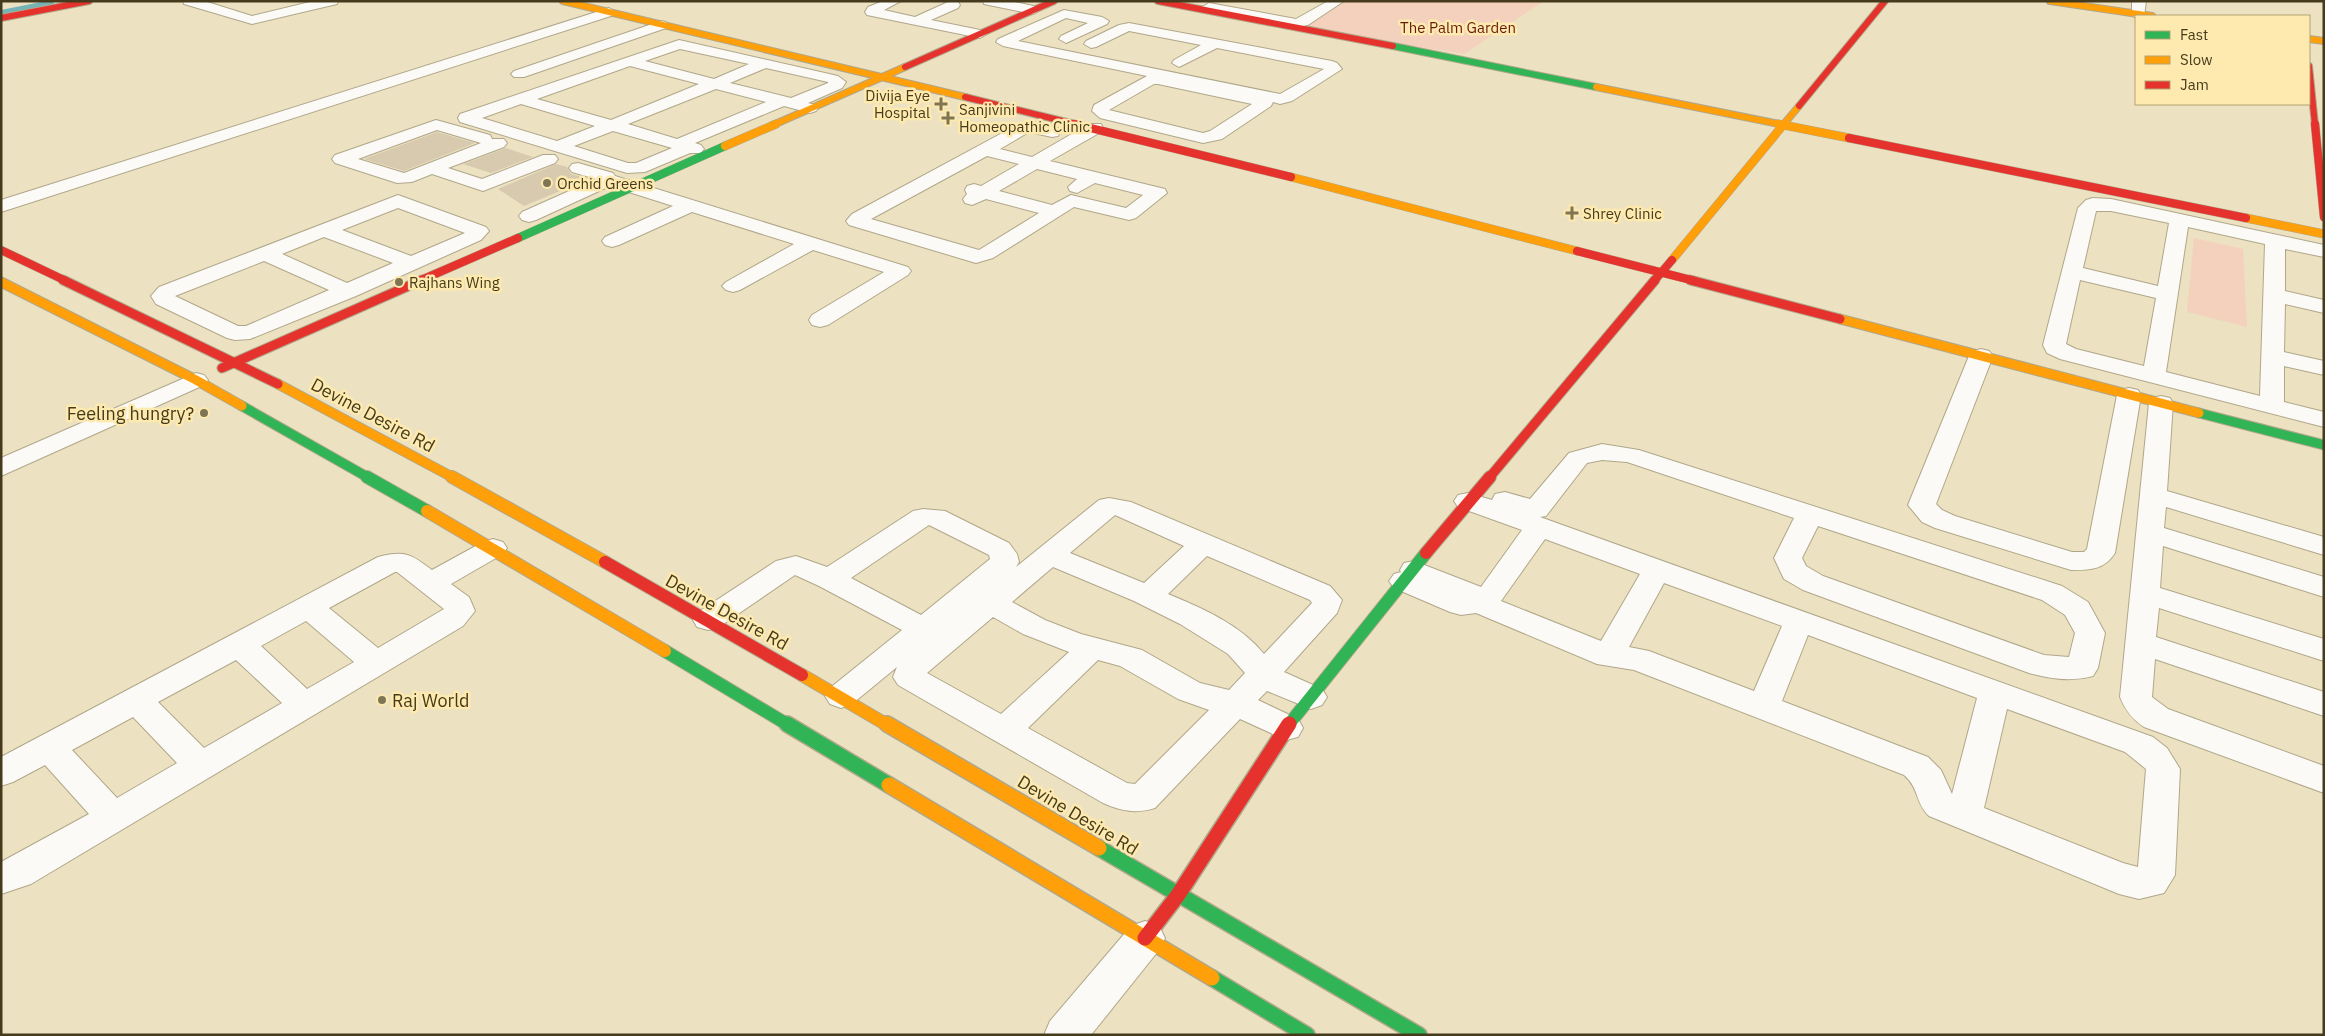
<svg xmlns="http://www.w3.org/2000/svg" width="2325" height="1036" viewBox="0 0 2325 1036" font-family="'IBM Plex Sans',sans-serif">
  <rect width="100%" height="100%" fill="#ece1c0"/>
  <g fill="#f3d1bd">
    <polygon points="1344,1 1544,1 1464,54 1299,28"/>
    <polygon points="2194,238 2243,249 2247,327 2187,312"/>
  </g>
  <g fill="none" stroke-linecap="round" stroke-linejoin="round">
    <polygon fill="#74b3b6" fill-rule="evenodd" points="46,1 53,2 55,5 48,9 1,18 1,10"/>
  </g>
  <g fill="#d8caaf">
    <polygon points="437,132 475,143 404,171 364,159"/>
    <polygon points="506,148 533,157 491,173 463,164"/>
    <polygon points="556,164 567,167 571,174 589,179 524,206 498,189"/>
  </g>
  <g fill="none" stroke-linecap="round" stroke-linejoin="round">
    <defs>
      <g id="street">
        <polygon points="183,1 204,1 252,16 314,1 338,1 337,4 252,24 184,4"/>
        <polygon points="883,1 901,1 884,10 915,17 948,2 958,2 960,5 958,8 931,20 985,31 987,34 980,38 867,15 865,12 868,7"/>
        <polygon points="983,1 1010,1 1038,7 1040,10 1033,14 984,4"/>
        <polygon points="1328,1 1344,1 1308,25 1296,27 1209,11 1202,7 1209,3 1296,19"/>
        <polygon points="2132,1 2146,1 2144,16 2134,17 2132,14"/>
        <polygon points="609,8 616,12 614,15 1,212 1,200"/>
        <path d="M1064 10 1102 17 1109 21 1107 24 1066 43 1059 39 1061 36 1088 23 1066 18 1018 41 1280 94 1324 69 1217 48 1179 67 1172 63 1174 60 1201 45 1129 31 1096 47 1091 48 1084 44 1086 41 1119 25 1129 23 1332 61 1337 63 1342 69 1292 101 1280 104 1273 102 1271 106 1222 139 1203 143 1100 118 1092 111 1094 105 1147 76 1003 46 996 42 998 39ZM1154 84H1158L1252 104 1210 131 1203 133 1109 110Z"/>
        <polygon points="661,21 666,22 668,25 666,28 524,77 514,77 511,74 514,71"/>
        <path d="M679 40 838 76 846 82 842 88 808 103 816 105 818 108 816 111 810 113 784 106 695 143 701 145 704 149 701 153H690L645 172 627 173 460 122 458 118 460 114ZM680 49 749 64 714 79 645 61ZM630 66 699 84 611 120 537 99ZM766 68 828 82V83L791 98 730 83ZM716 89 766 102 677 139 628 124ZM521 104 595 126 557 141 482 118ZM613 131 672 148 636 163H628L574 146Z"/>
        <path d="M436 120 490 135 492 139H504L507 143 504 147 448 168 482 179 543 155H555L558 159 555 163 483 191 432 174 412 182 397 183 335 163 332 159 335 155ZM437 130 481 143 404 173 358 159Z"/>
        <path d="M1032 122 1058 128 1060 132 1058 136 1052 137 1029 132 1000 149 1032 157 1089 124H1101L1103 128 1101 132 1050 161 1165 189 1167 193 1136 218 1129 220 1074 207 993 258 976 263 849 225 846 221 852 214 1019 124ZM987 156 1019 164 981 186 974 184 967 186 965 190 967 194 963 199 965 203 972 205 986 199 1039 213 979 250 871 219ZM1037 169 1077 179 1068 187 1070 191 1077 193 1095 183 1143 195 1126 208 1071 195 1052 205 999 191Z"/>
        <polygon points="578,163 613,173 615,176 908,267 911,271 908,275 828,325 820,327 812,325 809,320 812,315 884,272 813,250 740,290 733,292 726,290 722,286 726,282 794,244 692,212 619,245 612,247 605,245 602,241 605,237 673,206 610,186 536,220 529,222 522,220 519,216 522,212 596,179 572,172 569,168 572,164"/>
        <path d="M398 195 486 227 489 231 481 240 356 296 250 339 235 340 227 338 156 304 151 296 159 287ZM398 208 465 233 411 256 342 230ZM324 237 393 263 347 283 282 254ZM264 261 329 290 246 326H238L175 296Z"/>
        <path d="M2093 198 2111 199 2324 245V257L2285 249V291L2324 300V313L2285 304 2284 352 2324 361V375L2284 366V402L2324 412V427L2060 359 2047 353 2043 345 2078 208 2086 200ZM2096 211H2111L2169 223 2158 286 2083 268ZM2188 227 2265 244 2260 396 2166 372ZM2080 280 2156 298 2144 366 2076 349 2066 344Z"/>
        <path d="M1981 349 1989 351 1993 356 1936 504 1942 510 1955 516 2072 552H2084L2087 549 2117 395 2120 390 2129 388 2138 390 2141 395 2115 553C2104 570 2090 570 2071 570L1935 528 1922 522 1908 505 1969 356 1973 351Z"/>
        <polygon points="196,373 204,375 208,380 204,385 1,476 1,458"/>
        <path d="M2161 396 2170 398 2173 403 2167 491 2324 537V555L2166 507 2164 528 2324 577V597L2163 546 2160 588 2324 639V661L2159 608 2156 637 2324 692V716L2155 659 2152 697 2168 709 2324 766V793L2144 727C2132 719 2125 710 2120 697L2149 403 2152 398Z"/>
        <path d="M1602 444 1639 450 2062 586 2088 602 2105 633 2098 668 2093 676C2071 682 2051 679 2029 673L1803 590 1784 579 1774 558 1794 518 1627 462 1602 460 1587 463 1546 516 1540 517 2153 737 2167 748 2180 769 2175 875 2164 893 2139 899 2119 894 1929 816C1915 803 1920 789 1904 775L1634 670 1597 664 1476 613 1461 615 1450 612 1394 588 1389 581 1394 574 1401 572 1400 570 1404 563 1414 561 1481 587 1522 530 1458 507 1454 501 1458 495 1468 493 1492 500 1495 494 1505 492 1530 499 1569 453ZM1818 526 2042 600 2065 615 2075 633 2069 657 2044 655 1823 576 1806 566 1802 558ZM1545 539 1640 574 1601 641 1501 601ZM1664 583 1782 626 1754 691 1649 651 1629 647ZM1808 635 1977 698 1952 794 1941 770 1928 757 1782 701ZM2007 709 2125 752 2146 769 2138 867 2123 863 1984 808Z"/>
        <path d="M1109 498 1131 502 1330 586 1342 600 1337 613 1284 672 1322 689 1327 697 1322 705 1311 709 1267 691 1258 700 1298 719 1303 728 1298 737 1286 740 1240 719 1155 808C1136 814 1121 811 1103 803L898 685 893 677 897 667 852 704 841 708 830 704 825 696 830 688 902 630 819 586 795 575 719 627 708 630 697 627 693 620 697 613 776 561 796 556 827 567 913 511 923 509 945 511 1009 543 1017 554 1019 562 1016 567 1099 500ZM1115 515 1184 546 1144 583 1070 553ZM929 525 989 555 990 559 921 615 851 578ZM1207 556 1310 600 1312 603 1264 654C1241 625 1202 608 1168 594ZM1053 567 1134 601 1180 624 1228 654 1245 673 1229 690 1200 683 1142 650 1081 634 1045 620 1012 602ZM993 617 1023 634 1069 652 1001 714 927 673ZM1098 660 1120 666 1178 699 1209 710 1135 784 1127 783 1028 728Z"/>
        <path d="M493 539 503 542 507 548 503 554 451 584 469 597 475 611 463 626 31 884 1 894V862L89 814 45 765 13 782 1 786V757L378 557C405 550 411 554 432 570L483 542ZM395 572H397L444 609 378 648 329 608ZM306 621 354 662 307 689 261 646ZM236 660 282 703 204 748 158 702ZM133 717 177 763 117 798 72 750Z"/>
        <polygon points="1145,921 1159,926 1165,938 1159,950 1091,1035 1044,1035 1050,1021 1131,926"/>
      </g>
      <polyline id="fast-far4" points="1393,46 1596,87"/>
      <polyline id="fast-far3" points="518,238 725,146"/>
      <g id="fast-far2">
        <polyline points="242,406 369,478"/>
        <polyline points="2199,413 2324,445"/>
      </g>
      <g id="fast-far1">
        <polyline points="367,477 427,511"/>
        <polyline points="665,651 790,726"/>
        <polyline points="1290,723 1426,553"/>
      </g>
      <g id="fast">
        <polyline points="787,724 889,785"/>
        <polyline points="1099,848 1419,1035"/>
        <polyline points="1212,978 1307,1035"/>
      </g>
      <g id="slow-far4">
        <polyline points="563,1 965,97"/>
        <polyline points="2050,1 2152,16"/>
        <polyline points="2309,39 2324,41"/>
        <polyline points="1596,87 1784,125"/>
        <polyline points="773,125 905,67"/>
        <polyline points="1783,125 1799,106"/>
      </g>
      <g id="slow-far3">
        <polyline points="1778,124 1849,138"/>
        <polyline points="725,146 776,124"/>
        <polyline points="1291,177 1577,251"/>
        <polyline points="2246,218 2324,234"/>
        <polyline points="1672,260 1784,124"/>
      </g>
      <g id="slow-far2">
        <polyline points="1,282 196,380 242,406"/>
        <polyline points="1840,319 2199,413"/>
        <polyline points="278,384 454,478"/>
      </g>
      <g id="slow-far1">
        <polyline points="452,477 605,562"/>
        <polyline points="427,511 665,651"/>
        <polyline points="802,675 889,726"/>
      </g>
      <g id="slow">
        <polyline points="887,724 1099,848"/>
        <polyline points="889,785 1212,978"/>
      </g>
      <g id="jam-far4">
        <polyline points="1158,1 1393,46"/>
        <polyline points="1,18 89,1"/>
        <polyline points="2309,66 2315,125"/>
        <polyline points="905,67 1054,1"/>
        <polyline points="965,97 1079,125"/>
        <polyline points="1799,106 1885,1"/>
      </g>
      <g id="jam-far3">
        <polyline points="1074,124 1291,177"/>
        <polyline points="2315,124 2324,217"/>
        <polyline points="1849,138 2246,218"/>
        <polyline points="1,250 66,281"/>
        <polyline points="1577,251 1695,281"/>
        <polyline points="419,281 518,238"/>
        <polyline points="1654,281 1672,260"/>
      </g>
      <g id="jam-far2">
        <polyline points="63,280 278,384"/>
        <polyline points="1690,280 1840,319"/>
        <polyline points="222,368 422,280"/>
        <polyline points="1489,478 1655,280"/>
      </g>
      <g id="jam-far1">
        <polyline points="1426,553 1490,477"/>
        <polyline points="605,562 802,675"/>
        <polyline points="1288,726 1290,723"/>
      </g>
      <polyline id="jam" points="1145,938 1178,895 1289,724"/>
    </defs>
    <use href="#street" stroke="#b0a78a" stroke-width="2"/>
    <use href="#fast-far4" stroke="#b0a78a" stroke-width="8"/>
    <use href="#fast-far3" stroke="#b0a78a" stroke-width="9"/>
    <use href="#fast-far2" stroke="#b0a78a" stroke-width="11"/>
    <use href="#fast-far1" stroke="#b0a78a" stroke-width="14"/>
    <use href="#fast" stroke="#b0a78a" stroke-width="18"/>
    <use href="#slow-far4" stroke="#b0a78a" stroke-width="8"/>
    <use href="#slow-far3" stroke="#b0a78a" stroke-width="9"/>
    <use href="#slow-far2" stroke="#b0a78a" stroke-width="11"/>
    <use href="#slow-far1" stroke="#b0a78a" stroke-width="14"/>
    <use href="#slow" stroke="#b0a78a" stroke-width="18"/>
    <use href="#jam-far4" stroke="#b0a78a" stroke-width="8"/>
    <use href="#jam-far3" stroke="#b0a78a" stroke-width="9"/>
    <use href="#jam-far2" stroke="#b0a78a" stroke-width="11"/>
    <use href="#jam-far1" stroke="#b0a78a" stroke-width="14"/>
    <use href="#jam" stroke="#b0a78a" stroke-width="18"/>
    <use href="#street" fill="#fcfaf6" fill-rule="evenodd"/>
    <use href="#fast-far4" stroke="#30b455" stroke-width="6"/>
    <use href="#fast-far3" stroke="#30b455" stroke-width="8"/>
    <use href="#fast-far2" stroke="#30b455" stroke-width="9"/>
    <use href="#fast-far1" stroke="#30b455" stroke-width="12"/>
    <use href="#fast" stroke="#30b455" stroke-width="15"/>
    <use href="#slow-far4" stroke="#ff9f0a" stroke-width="6"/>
    <use href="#slow-far3" stroke="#ff9f0a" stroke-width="8"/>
    <use href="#slow-far2" stroke="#ff9f0a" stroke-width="9"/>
    <use href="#slow-far1" stroke="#ff9f0a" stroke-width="12"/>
    <use href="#slow" stroke="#ff9f0a" stroke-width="15"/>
    <use href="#jam-far4" stroke="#e5322d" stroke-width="6"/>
    <use href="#jam-far3" stroke="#e5322d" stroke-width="8"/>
    <use href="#jam-far2" stroke="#e5322d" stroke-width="9"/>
    <use href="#jam-far1" stroke="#e5322d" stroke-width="12"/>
    <use href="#jam" stroke="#e5322d" stroke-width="15"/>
  </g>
  <g fill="#7f7555" stroke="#feeaae" stroke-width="2">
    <path d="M938.5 96.5h5v5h5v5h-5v5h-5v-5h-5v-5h5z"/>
    <path d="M945.5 110.5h5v5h5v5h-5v5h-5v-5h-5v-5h5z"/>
    <circle cx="547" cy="183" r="5"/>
    <path d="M1569.5 205.5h5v5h5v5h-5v5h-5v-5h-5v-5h5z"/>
    <circle cx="399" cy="282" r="5"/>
    <circle cx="204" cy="413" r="5"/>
    <circle cx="382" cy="700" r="5"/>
  </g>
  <g text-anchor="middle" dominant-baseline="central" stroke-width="5" stroke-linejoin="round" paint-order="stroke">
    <g font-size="15" fill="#6a1a0d" stroke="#feeaae">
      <text x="1458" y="27">The Palm Garden</text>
    </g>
    <g font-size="15" fill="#453b1c" stroke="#feeaae" text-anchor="start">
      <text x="930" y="95" text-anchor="end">Divija Eye<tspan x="930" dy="17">Hospital</tspan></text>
      <text x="959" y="109">Sanjivini<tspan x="959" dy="17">Homeopathic Clinic</tspan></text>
      <text x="557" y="183">Orchid Greens</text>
      <text x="1583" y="213">Shrey Clinic</text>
      <text x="409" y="282">Rajhans Wing</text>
    </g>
    <g font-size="18" fill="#453b1c" stroke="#feeaae" text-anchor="end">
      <text x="194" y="413">Feeling hungry?</text>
      <text x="392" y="700" text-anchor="start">Raj World</text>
    </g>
    <g font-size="18" fill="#453b1c" stroke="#feeaae">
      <text transform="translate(373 415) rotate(28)">Devine Desire Rd</text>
      <text transform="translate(727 612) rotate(29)">Devine Desire Rd</text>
      <text transform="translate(1078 815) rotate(31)">Devine Desire Rd</text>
    </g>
  </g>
  <rect width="2325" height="1036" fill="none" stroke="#453b1c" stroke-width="5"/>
  <rect x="2135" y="15" width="175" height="90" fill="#feeaae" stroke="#b4a474"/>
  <rect x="2145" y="31" width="25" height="8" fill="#30b455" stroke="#b4a474"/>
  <text x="2180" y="40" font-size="15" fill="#453b1c">Fast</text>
  <rect x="2145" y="56" width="25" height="8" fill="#ff9f0a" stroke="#b4a474"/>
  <text x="2180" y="65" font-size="15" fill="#453b1c">Slow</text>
  <rect x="2145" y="81" width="25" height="8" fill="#e5322d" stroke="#b4a474"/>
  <text x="2180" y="90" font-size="15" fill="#453b1c">Jam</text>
</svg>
